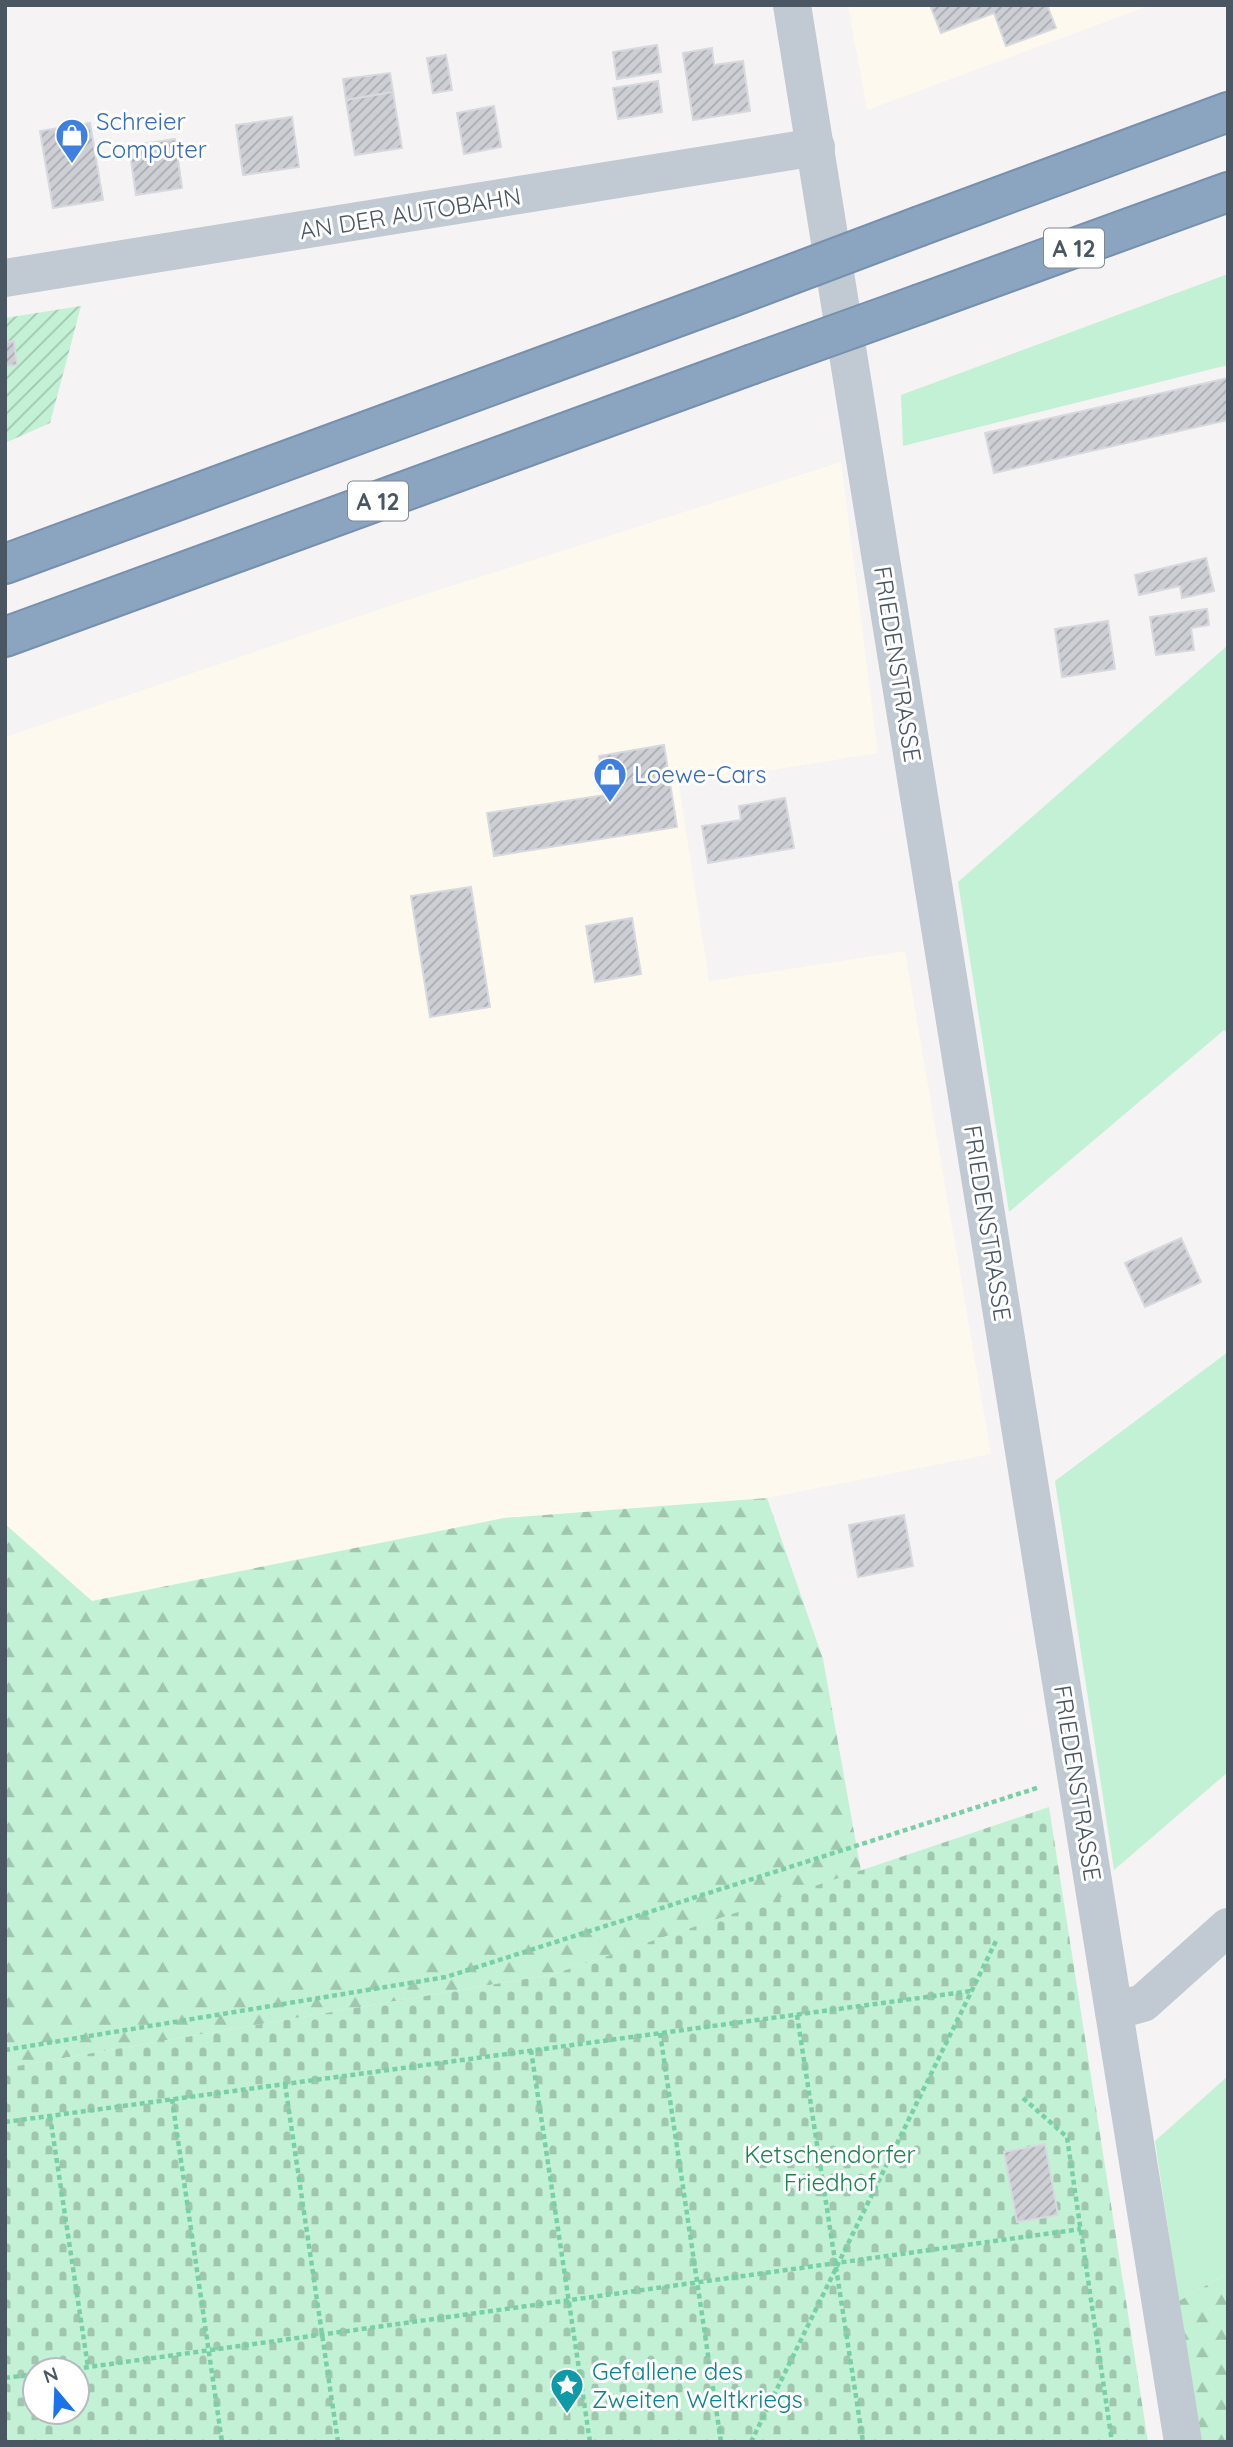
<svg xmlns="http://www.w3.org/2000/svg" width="1233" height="2447" viewBox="0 0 1233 2447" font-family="Quicksand,sans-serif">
  <defs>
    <pattern id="forest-firs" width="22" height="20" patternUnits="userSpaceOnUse" patternTransform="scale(1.75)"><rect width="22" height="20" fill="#c3f1d5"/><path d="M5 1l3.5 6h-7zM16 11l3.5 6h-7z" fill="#a0c6b0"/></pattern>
    <pattern id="cemetery-stones" width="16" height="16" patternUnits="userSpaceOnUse" patternTransform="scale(1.75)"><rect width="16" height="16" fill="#c3f1d5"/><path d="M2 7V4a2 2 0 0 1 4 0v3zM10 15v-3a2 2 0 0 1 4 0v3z" fill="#a0c6b0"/></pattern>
    <pattern id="garden-furrows" width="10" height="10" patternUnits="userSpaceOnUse" patternTransform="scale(1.75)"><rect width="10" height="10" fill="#c3f1d5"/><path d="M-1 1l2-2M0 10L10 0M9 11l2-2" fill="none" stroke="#a0c6b0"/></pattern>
    <pattern id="building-hatch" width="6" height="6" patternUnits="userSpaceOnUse" patternTransform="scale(1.75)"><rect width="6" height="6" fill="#cdcfd5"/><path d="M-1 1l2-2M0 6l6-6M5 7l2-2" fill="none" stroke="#a8abb0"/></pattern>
  </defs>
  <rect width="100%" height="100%" fill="#f5f3f3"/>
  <g fill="#fdf9ef">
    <polygon points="848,5 1151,5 867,110"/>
    <polygon points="841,462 878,753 679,785 709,981 905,951 991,1454 767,1498 91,1601 5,1524 5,737 398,603"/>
  </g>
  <g fill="#c3f1d5">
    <polygon points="1228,274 1228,365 903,446 901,395"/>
    <polygon points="1228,645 1228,1034 1224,1030 1009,1212 958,882"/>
    <polygon points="1228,1352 1228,1772 1114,1870 1055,1481"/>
    <polygon points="1228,2076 1228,2273 1179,2301 1155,2141"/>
  </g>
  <g fill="url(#forest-firs)">
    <polygon points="767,1498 823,1659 861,1871 554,1974 5,2068 5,1524 92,1601 504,1518"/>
    <polygon points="1228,2273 1228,2442 1202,2442 1179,2301"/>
  </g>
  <path fill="url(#cemetery-stones)" fill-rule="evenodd" d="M1049 1807 1148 2442H5V2068L554 1974ZM35 2370H77V2412H35Z"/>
  <polygon fill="url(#garden-furrows)" points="81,306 50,423 5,443 5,318"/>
  <g fill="url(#building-hatch)" stroke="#d7d9de" stroke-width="2">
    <polygon points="930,5 1047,5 1056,28 1006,46 994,13 941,33"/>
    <polygon points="657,45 661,72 617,79 613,52"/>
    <polygon points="712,48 714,65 743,61 750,111 693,120 683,53"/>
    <polygon points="446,55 452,90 433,93 427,58"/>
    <polygon points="390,73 393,92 346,100 343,79"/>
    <polygon points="658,81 662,112 618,119 613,88"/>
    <polygon points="393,92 402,148 355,155 346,100"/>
    <polygon points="494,106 501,147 464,154 457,113"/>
    <polygon points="292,117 299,167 243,175 236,125"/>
    <polygon points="90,123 103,200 53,208 40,131"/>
    <polygon points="175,139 182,188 136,195 129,146"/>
    <polygon points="14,341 17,365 5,366 5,342"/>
    <polygon points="1228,378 1228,420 994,473 985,433"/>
    <polygon points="1206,558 1214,591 1182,598 1180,586 1139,595 1135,575"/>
    <polygon points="1207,609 1209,625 1191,628 1194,650 1156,655 1150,617"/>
    <polygon points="1108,621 1115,669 1062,677 1055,629"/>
    <polygon points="664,745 677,827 494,856 487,813 605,795 599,756"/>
    <polygon points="785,798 794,848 708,863 702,826 741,820 739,806"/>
    <polygon points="471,887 490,1007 430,1017 411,896"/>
    <polygon points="632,918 641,974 595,982 586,926"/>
    <polygon points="1181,1238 1201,1282 1145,1307 1125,1263"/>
    <polygon points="904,1515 913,1566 858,1577 849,1525"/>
    <polygon points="1045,2144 1058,2215 1017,2222 1004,2152"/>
  </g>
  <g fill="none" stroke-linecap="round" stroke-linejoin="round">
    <defs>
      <g id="highway">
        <polyline points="920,226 1228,112"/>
        <polyline points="920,304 1228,192"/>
        <polyline points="5,564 726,299"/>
        <polyline points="5,637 750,365"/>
      </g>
    </defs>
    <use href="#highway" stroke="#7690ad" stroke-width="42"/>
    <g stroke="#7ad0a6" stroke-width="4.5" stroke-dasharray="5 3.5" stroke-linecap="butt">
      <polyline points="797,2015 863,2442"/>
      <polyline points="660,2033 721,2442"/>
      <polyline points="5,2050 446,1977 1040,1787"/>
      <polyline points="531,2050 590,2442"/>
      <polyline points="285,2084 338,2442"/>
      <polyline points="1023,2098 1067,2137 1112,2442"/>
      <polyline points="172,2099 222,2442"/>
      <polyline points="50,2116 88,2367"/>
      <polyline points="5,2122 971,1991"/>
      <polyline points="67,2370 1081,2229"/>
      <polyline points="5,2378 35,2374"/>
      <polyline points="751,2442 997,1939"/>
    </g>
    <g stroke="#c1cad2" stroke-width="38">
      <polyline points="792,5 1183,2442"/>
      <polyline points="5,278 816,147"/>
      <polyline points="1114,2011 1143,2003 1228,1927"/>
    </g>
    <use href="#highway" stroke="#8ba5c1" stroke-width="38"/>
    <defs>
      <g id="highway-bridge">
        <polyline points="726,299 920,226"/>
        <polyline points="750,365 920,304"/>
      </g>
    </defs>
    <use href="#highway-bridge" stroke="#7690ad" stroke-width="42" stroke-linecap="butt"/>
    <use href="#highway-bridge" stroke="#8ba5c1" stroke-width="38"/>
  </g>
  <defs>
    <symbol id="shop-pin" viewBox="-11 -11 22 30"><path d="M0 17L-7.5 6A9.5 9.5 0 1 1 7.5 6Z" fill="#3f7fe0" stroke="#fff"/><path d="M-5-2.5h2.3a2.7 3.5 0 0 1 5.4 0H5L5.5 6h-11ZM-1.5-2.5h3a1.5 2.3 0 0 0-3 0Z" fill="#fff"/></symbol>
    <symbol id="sight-pin" viewBox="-11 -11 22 30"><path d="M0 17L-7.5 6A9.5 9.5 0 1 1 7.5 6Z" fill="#0f9aa8" stroke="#fff"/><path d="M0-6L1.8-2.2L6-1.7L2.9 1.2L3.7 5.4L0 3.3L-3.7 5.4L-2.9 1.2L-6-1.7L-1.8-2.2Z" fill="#fff"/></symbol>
  </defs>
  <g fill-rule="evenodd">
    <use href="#shop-pin" x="53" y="116" width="38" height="52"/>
    <use href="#shop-pin" x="591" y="755" width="38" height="52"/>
    <use href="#sight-pin" x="548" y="2366" width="38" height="52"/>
  </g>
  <g text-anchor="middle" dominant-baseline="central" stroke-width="6" stroke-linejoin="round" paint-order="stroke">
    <g fill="#fff" stroke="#808990" stroke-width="2">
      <rect x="1044" y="228.5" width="60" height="39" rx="5"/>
      <rect x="348" y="481.5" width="60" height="39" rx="5"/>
    </g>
    <g font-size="23" font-weight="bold" fill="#4a5661">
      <text x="1074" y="248">A 12</text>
      <text x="378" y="501">A 12</text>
    </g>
    <g font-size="24" fill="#366cbe" stroke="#fff" text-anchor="start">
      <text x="96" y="121">Schreier<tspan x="96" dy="28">Computer</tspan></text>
      <text x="634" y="774">Loewe-Cars</text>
    </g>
    <g font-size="24" fill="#4a5661" stroke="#fff">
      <text transform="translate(410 213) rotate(-9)">AN DER AUTOBAHN</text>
      <text transform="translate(898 664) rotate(81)">FRIEDENSTRASSE</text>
      <text transform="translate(988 1223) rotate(81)">FRIEDENSTRASSE</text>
      <text transform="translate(1078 1783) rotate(81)">FRIEDENSTRASSE</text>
    </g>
    <g font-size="24" fill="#17864f" stroke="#fff">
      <text x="830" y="2154">Ketschendorfer<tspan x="830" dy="28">Friedhof</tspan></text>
    </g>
    <g font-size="24" fill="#0d838f" stroke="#fff" text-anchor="start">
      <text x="592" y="2371">Gefallene des<tspan x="592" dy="28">Zweiten Weltkriegs</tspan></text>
    </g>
  </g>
  <rect width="1233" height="2447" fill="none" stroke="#4a5661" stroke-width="14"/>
  <g transform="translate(56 2391) rotate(341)"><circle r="33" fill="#ffffff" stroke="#b7bbc0" stroke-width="2"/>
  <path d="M0-5L12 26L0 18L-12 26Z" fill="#1a73e8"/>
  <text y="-10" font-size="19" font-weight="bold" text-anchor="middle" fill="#4a5661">N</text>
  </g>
</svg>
